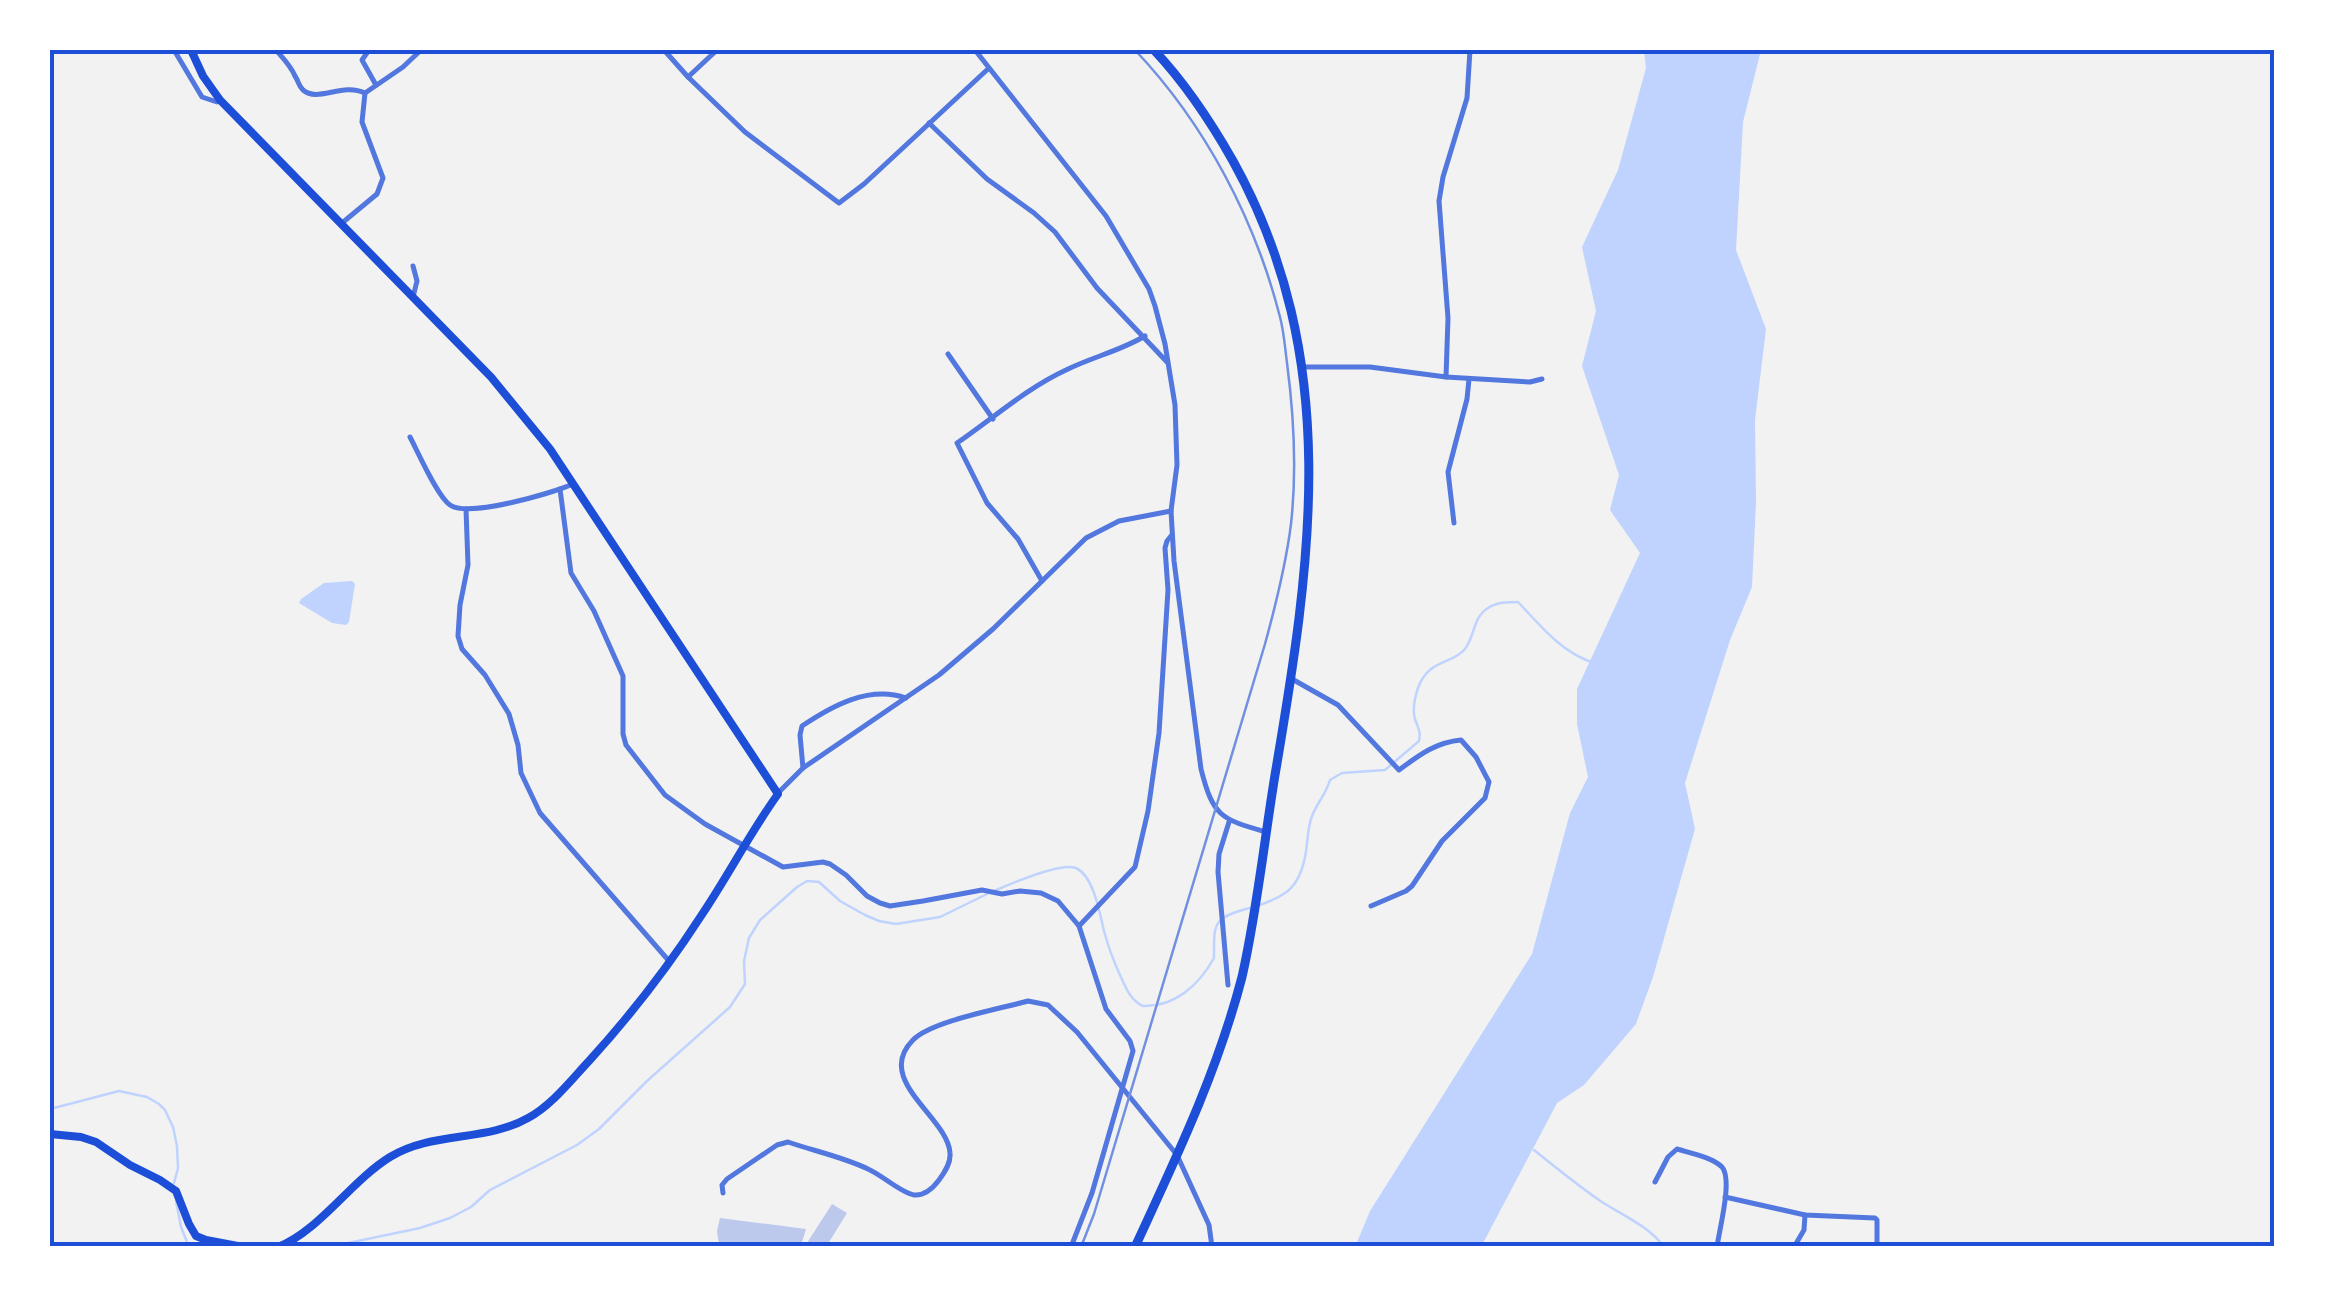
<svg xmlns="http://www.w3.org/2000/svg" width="2325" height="1297" viewBox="0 0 2325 1297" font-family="Raleway,sans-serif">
  <rect width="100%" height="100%" fill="#f2f2f2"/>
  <g fill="#bfd3fe">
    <polygon points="1644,50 1761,50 1743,122 1736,250 1766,329 1755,420 1756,502 1752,587 1730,640 1685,783 1695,829 1653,977 1636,1024 1584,1085 1557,1103 1481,1247 1355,1247 1370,1211 1532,954 1570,813 1588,777 1577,724 1577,689 1640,553 1610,510 1619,475 1582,366 1596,311 1582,247 1618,170 1646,68"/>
    <polygon points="352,581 355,584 349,622 346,625 332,623 299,603 301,599 324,583"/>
  </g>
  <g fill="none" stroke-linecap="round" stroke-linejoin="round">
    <g stroke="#bfd3fe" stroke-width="2.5">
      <path d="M994 891C1010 884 1061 862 1076 868 1094 876 1100 915 1104 931 1108 946 1114 962 1120 975 1126 988 1130 1000 1143 1006 1175 1007 1199 985 1214 958 1214 923 1212 918 1250 908"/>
      <path d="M1257 906C1286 896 1299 888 1305 857 1308 843 1307 829 1312 816 1317 803 1326 794 1330 780L1342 773 1385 770 1419 741C1421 731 1418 728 1415 719 1412 709 1415 697 1418 688 1429 658 1452 665 1465 649 1475 636 1473 617 1488 608 1497 602 1508 602 1518 602 1540 625 1560 651 1591 662"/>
      <polyline points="50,1109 119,1091 147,1097 159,1104 165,1110 173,1127 177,1146 178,1168 174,1183"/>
      <path d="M1534 1150C1555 1167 1576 1184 1599 1200 1621 1215 1648 1225 1664 1247"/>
      <polyline points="176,1201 181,1227 189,1247"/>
      <polyline points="329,1247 420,1228 450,1218 471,1207 490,1190 577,1145 599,1129 647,1081 730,1007 745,984 744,961 749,938 760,920 797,887 807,881 819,882 840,901 865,915 879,921 896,924 940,917 987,894"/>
    </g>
  </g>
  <polygon fill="#bdc9ec" points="832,1204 847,1213 826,1247 738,1247 719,1242 718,1239 717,1231 720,1218 806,1229 802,1242 807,1243"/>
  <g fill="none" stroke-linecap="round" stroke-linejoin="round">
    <g stroke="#5277de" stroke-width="5">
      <polyline points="174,50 202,97 217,102 220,100"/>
      <path d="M276 50C283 58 291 66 295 76 299 82 298 85 303 90 318 103 342 82 365 93"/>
      <polyline points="369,50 362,60 376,85"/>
      <polyline points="664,50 688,77 745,132 839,203 864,184 989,68"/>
      <path d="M975 50 1106 216 1149 289 1155 306 1165 344 1175 405 1177 465 1171 511 1174 561 1201 769C1213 816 1220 819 1266 832"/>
      <polyline points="688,77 717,50"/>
      <polyline points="365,93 403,67 421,50"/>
      <polyline points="929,123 987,179 1034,213 1055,232 1097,288 1167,362"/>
      <polyline points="342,223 377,194 383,178 362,122 365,93"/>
      <polyline points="413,297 417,281 413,266"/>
      <polyline points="948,354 993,419"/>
      <polyline points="1302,367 1370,367 1446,377 1448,318 1439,201 1443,177 1467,98 1470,50"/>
      <polyline points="1446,377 1530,382 1542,379"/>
      <path d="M410 437C418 452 437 496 450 505 469 518 552 493 573 484"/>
      <polyline points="560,489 571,573 594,611 623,676 623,734 626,745 665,795 705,824 783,867 823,862 830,864 846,875 867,896 880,903 890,906 923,901 982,890 1002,894 1020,891 1041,893 1058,901 1079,926"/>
      <polyline points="466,509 468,565 460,605 458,636 462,649 485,675 509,714 518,745 521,773 540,813 669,961"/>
      <polyline points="1454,523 1448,472 1467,399 1469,379"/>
      <path d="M1042 581 1018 539 987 503 957 443C992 419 1027 388 1066 370 1092 357 1120 351 1145 336"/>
      <path d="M1292 679 1338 705 1399 770C1418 756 1436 742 1461 740L1476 757 1489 782 1485 798 1442 841 1412 886 1406 891 1371 906"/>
      <path d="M803 768 800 735 802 726C832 706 869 685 906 698"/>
      <polyline points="778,793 803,768 939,675 993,629 1086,538 1119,521 1171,511"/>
      <polyline points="1228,985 1218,872 1219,854 1229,822"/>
      <path d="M1655 1182 1668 1157 1677 1149C1690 1153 1712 1157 1722 1167 1733 1180 1719 1230 1717 1247"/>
      <path d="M723 1193 722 1185 727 1179 777 1145 788 1142C814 1151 843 1157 868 1169 882 1175 901 1193 914 1195 925 1196 933 1188 939 1180 945 1172 951 1163 950 1153 948 1117 873 1080 913 1040 932 1021 999 1009 1028 1001L1048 1005 1077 1032 1177 1155 1209 1225 1212 1247"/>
      <polyline points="1725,1197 1805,1215 1875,1218 1877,1220 1877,1247"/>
      <polyline points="1071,1247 1092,1193 1133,1051 1130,1041 1106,1009 1079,926 1135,867 1148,811 1159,733 1168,590 1165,548 1167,541 1171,536"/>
      <polyline points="1794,1247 1804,1230 1805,1215"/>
    </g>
    <g stroke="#1d4ed8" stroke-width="8">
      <path d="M191 50 203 76 220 100 491 377 550 449 778 794C750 833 728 876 701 916 668 967 630 1016 589 1061 571 1080 552 1105 528 1118 486 1142 432 1131 390 1157 351 1181 319 1231 278 1247"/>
      <polyline points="50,1134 81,1137 96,1142 130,1165 160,1180 176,1191 189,1224 196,1236 206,1240 243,1247"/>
    </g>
    <path stroke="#1d4ed8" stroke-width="9" d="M1135 1247C1176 1158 1217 1073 1242 977 1257 911 1264 842 1275 775 1311 563 1343 359 1233 161 1211 122 1185 83 1154 50"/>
    <path stroke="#7290e2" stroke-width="2.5" d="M1081 1247 1094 1214 1265 644C1276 604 1286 564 1291 524 1297 470 1294 416 1287 363 1285 348 1284 332 1280 317 1255 219 1205 124 1135 50"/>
  </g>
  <rect width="2325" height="1297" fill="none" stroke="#ffffff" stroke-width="105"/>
  <rect x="52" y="52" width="2220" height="1192" fill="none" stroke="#1d4ed8" stroke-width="4"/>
</svg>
